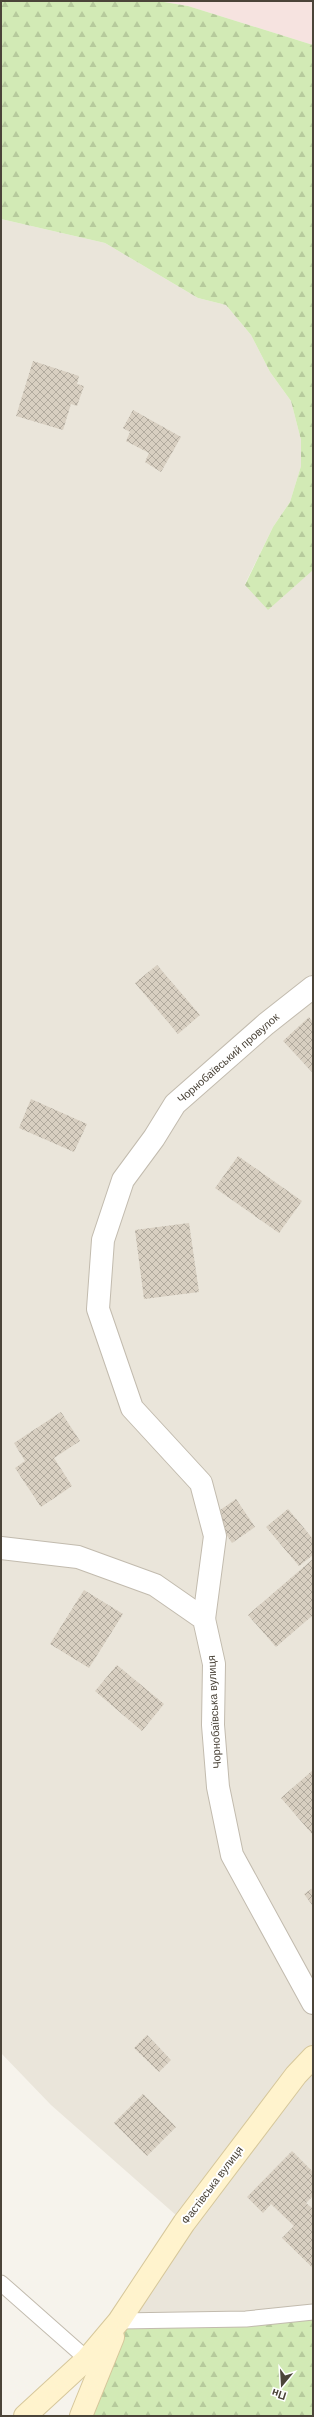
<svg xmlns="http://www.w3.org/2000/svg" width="314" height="2417" viewBox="0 0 314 2417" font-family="'DM Sans',sans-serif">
  <defs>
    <pattern id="forest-firs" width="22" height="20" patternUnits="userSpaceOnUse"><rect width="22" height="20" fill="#d2eab5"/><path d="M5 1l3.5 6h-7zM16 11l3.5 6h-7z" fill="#b6ca9c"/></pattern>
    <pattern id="building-cross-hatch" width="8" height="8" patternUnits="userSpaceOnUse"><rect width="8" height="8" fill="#d8cfc1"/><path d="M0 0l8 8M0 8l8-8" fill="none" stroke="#b1aa9e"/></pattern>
  </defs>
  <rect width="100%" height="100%" fill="#f6f3ec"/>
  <polygon fill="#eae5da" points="1,219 105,243 198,298 226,305 251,335 270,372 291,401 301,440 301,466 290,502 273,527 245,584 313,570 313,2311 121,2320 185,2223 51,2105 1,2053"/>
  <polygon fill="#f6e3e0" points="158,1 313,1 313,45 188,6"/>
  <g fill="url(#forest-firs)">
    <polygon points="1,1 158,1 188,6 313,45 313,570 268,610 245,585 273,527 290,502 301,466 301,440 291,401 270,372 251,335 226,305 198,298 105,243 1,219"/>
    <polygon points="313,2311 313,2416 83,2416 121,2320"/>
  </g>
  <g fill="url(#building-cross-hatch)">
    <polygon points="33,361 79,376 77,384 84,386 77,406 71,404 63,430 16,416"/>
    <polygon points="133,410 181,437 161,472 145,462 149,453 126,441 130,432 123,428"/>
    <polygon points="157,965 200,1015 178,1034 135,983"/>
    <polygon points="309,1017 313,1022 313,1073 283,1041"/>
    <polygon points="31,1099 87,1124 74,1152 19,1128"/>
    <polygon points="238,1156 302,1201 279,1233 215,1188"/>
    <polygon points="189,1223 199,1292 144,1299 135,1230"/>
    <polygon points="61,1412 80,1441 54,1458 72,1486 41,1507 15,1468 25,1461 14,1443"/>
    <polygon points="236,1499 255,1527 232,1543 213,1515"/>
    <polygon points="288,1509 313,1539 313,1555 299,1566 266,1527"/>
    <polygon points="313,1559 313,1615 276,1647 248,1615"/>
    <polygon points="84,1590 123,1614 89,1668 50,1644"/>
    <polygon points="117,1665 164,1704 142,1731 95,1691"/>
    <polygon points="313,1770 313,1835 281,1798"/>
    <polygon points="313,1888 313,1906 304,1894"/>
    <polygon points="147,2035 171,2060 159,2072 134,2048"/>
    <polygon points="143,2094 176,2127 147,2156 114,2123"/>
    <polygon points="292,2151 313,2172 313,2196 306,2203 313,2209 313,2268 282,2238 294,2226 271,2204 263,2213 247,2197"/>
  </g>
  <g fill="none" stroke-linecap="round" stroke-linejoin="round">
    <defs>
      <g id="service">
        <polyline points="1,2283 87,2359"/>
        <polyline points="119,2321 246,2319 313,2312"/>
      </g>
      <g id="minor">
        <polyline points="1,1548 78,1557 155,1585 204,1619 214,1664 213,1725 218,1787 232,1855 313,2003"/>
        <polyline points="204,1619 215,1536 201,1483 132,1408 98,1309 103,1240 123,1180 154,1138 175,1104 266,1024 313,987"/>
      </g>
      <g id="secondary">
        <polyline points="25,2416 87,2359 119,2321 184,2223 296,2075 313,2057"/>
        <polyline points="81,2416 113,2337"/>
      </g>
    </defs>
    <use href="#service" stroke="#c2bbae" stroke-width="17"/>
    <use href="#minor" stroke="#c2bbae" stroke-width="24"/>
    <use href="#secondary" stroke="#d6c79b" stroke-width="24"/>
    <use href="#service" stroke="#fff" stroke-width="15"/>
    <use href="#minor" stroke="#fff" stroke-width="22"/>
    <use href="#secondary" stroke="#fff3cd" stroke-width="22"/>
  </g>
  <g text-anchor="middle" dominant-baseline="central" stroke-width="4" stroke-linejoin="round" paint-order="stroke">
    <g font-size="11" fill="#4b4439" stroke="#fff">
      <text transform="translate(228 1058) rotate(-41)">Чорнобаївський провулок</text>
      <text transform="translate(214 1712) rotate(-93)">Чорнобаївська вулиця</text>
      <text transform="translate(212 2185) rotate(-53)">Фастівська вулиця</text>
    </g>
  </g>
  <rect width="314" height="2417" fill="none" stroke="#4b4439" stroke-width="4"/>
  <g transform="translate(282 2385) rotate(198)" stroke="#ffffff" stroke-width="3" paint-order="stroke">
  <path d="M0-3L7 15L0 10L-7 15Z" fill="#4b4439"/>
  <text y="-6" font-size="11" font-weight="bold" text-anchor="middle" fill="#4b4439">Пн</text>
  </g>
</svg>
